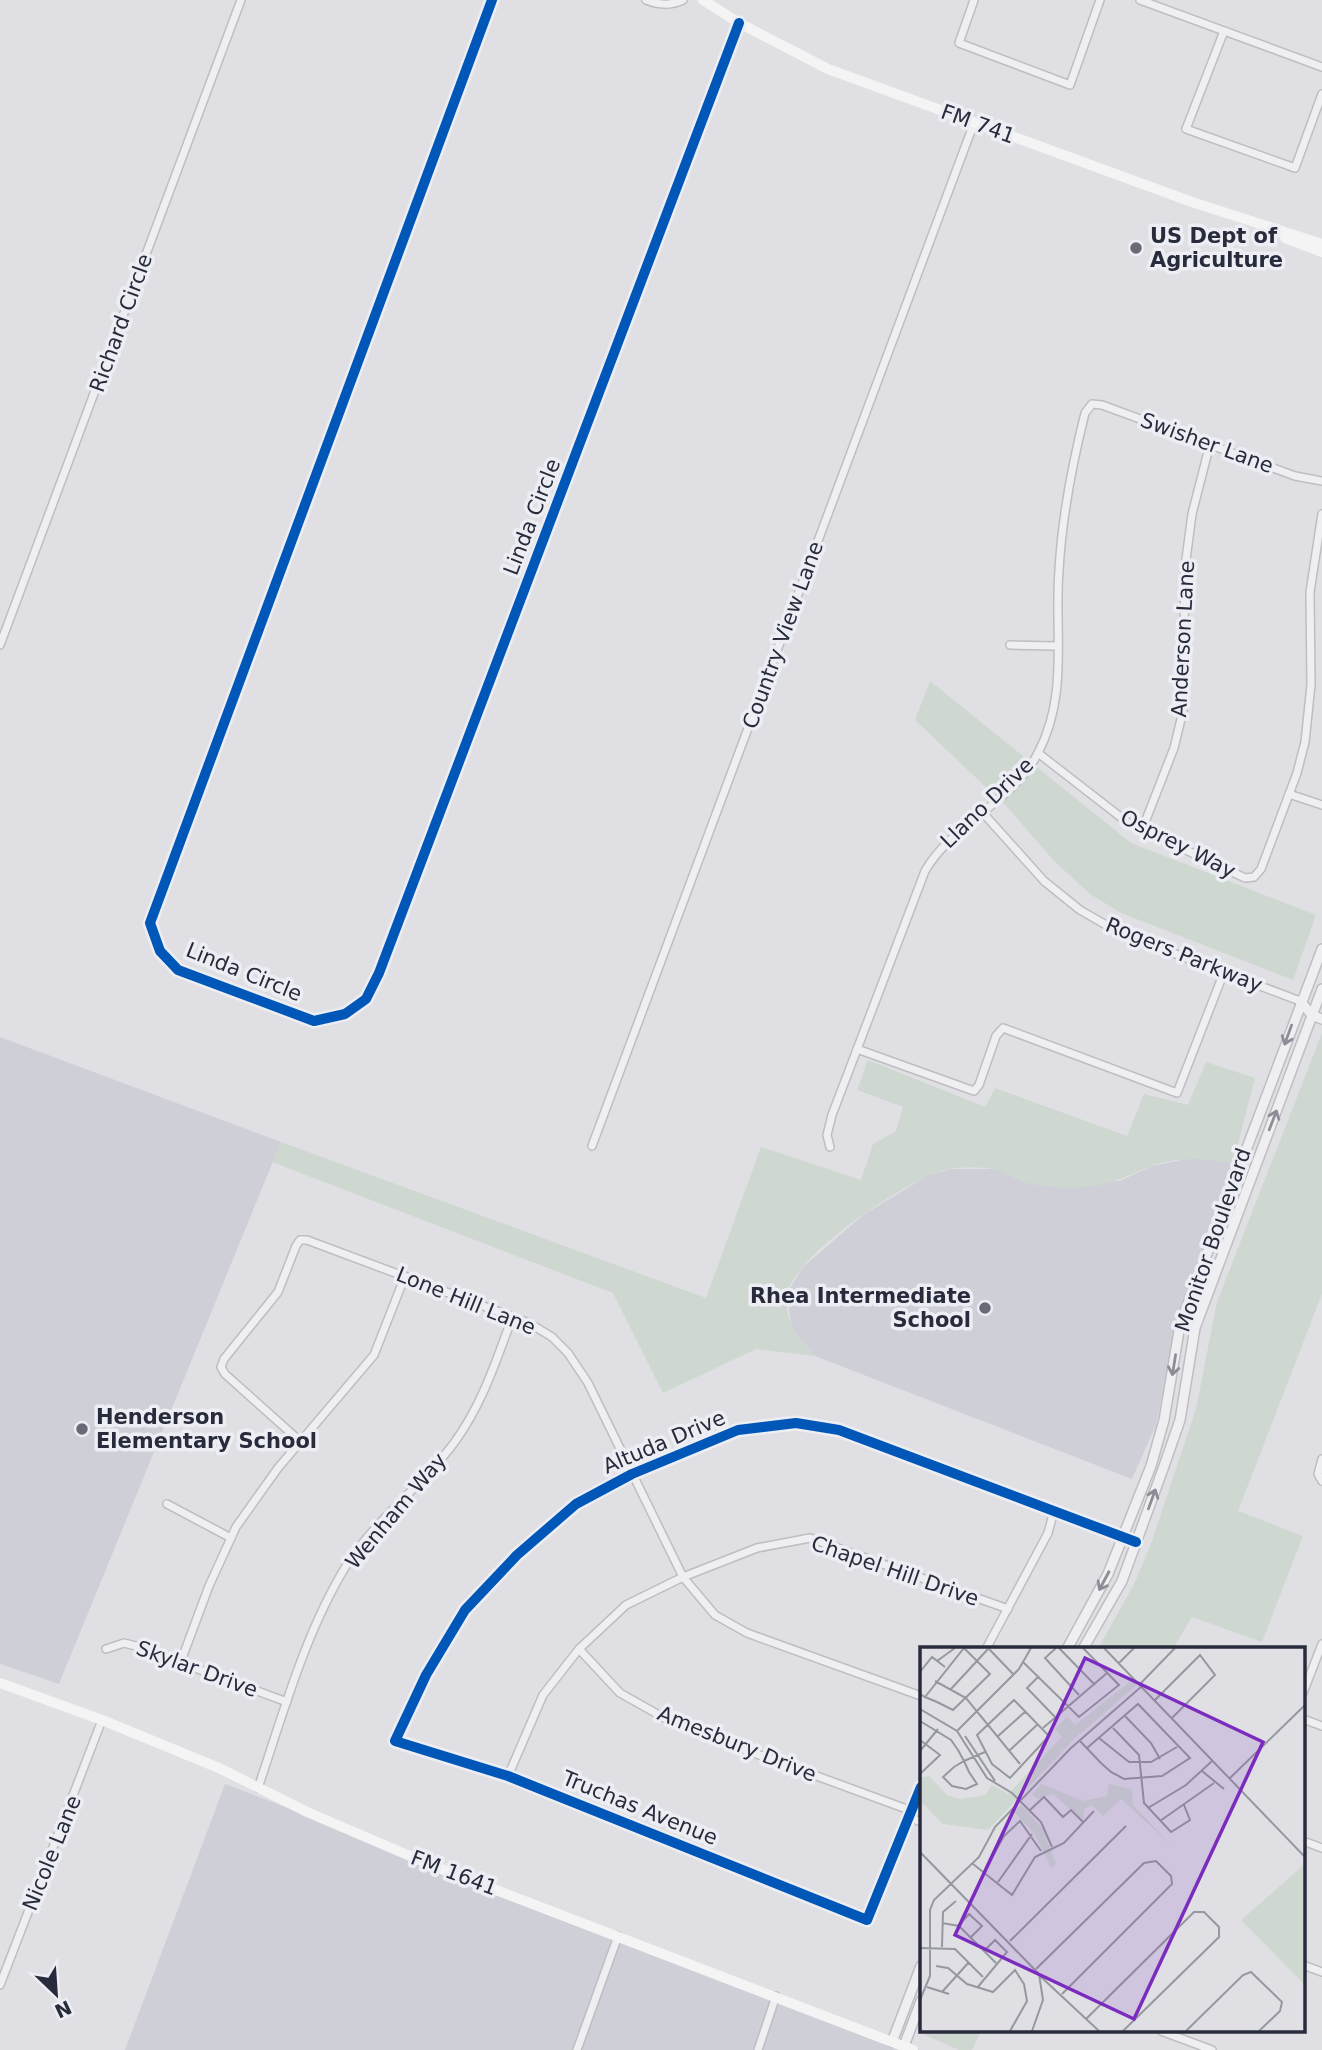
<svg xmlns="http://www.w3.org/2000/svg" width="1322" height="2050" viewBox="0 0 1322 2050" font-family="'DejaVu Sans',sans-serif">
  <rect width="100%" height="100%" fill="#e0e0e4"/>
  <g fill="#cecfd7">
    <polygon points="0,1037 281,1142 59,1684 0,1664"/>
    <polygon points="1196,1157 1233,1163 1177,1323 1156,1425 1132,1479 815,1356 792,1330 787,1293 803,1267 863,1215 927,1176 951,1169 996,1169 1024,1182 1120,1181 1152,1166"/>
    <polygon points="225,1784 920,2050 125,2050"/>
  </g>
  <g fill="#ced7d0">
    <polygon points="930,681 1131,843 1316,915 1293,980 1121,913 1090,894 1054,861 1008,808 915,720"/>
    <polygon points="1322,1033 1322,1294 1238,1511 1303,1536 1262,1642 1192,1617 1173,1649 1098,1649 1134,1584 1151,1544 1196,1409 1217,1302"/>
    <path d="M868 1060 985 1107 995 1088 1127 1136 1144 1094 1188 1105 1206 1062 1255 1078 1233 1163C1204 1158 1177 1156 1149 1167 1131 1174 1115 1183 1095 1186 1072 1189 1048 1188 1026 1183 1016 1180 1007 1173 997 1170 985 1167 962 1167 949 1169 911 1176 798 1253 788 1291 781 1318 799 1338 815 1356L756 1349 663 1393 613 1293 272 1162 281 1142 706 1298 761 1147 861 1180 873 1144 896 1131 903 1107 857 1090Z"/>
    <polygon points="926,2031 981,2031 972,2050 959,2050 925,2035"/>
  </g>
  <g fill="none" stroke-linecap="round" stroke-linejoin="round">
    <defs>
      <g id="minor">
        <polyline points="492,0 150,923 160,951 178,970 314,1021 345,1014 366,999 379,973 739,23"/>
        <path d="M646 0C659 5 670 6 683 0"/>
        <polyline points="974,0 959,43 1070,85 1100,0"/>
        <polyline points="1140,0 1322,67"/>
        <polyline points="1224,31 1186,129 1295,168 1322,94"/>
        <polyline points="0,645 241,0"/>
        <polyline points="1010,645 1056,646"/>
        <polyline points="1038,753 1127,822 1245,878 1254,877 1261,869 1297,773 1305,742 1311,685 1310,592 1322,514"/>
        <polyline points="1289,794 1322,805"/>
        <polyline points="983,813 1044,881 1080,910 1120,933 1300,1001"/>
        <polyline points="1142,830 1174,748 1183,711 1185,567 1192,514 1210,444"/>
        <polyline points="857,1049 974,1091 979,1085 996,1036 1003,1028 1177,1093 1224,972"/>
        <polyline points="592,1146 974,123"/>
        <path d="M830 1147 827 1135 832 1115 925 871C952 824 1013 802 1038 753 1069 694 1054 633 1059 570 1062 517 1072 465 1085 413L1092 404 1102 405 1295 476 1322 481"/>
        <polyline points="301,1442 225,1374 221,1367 224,1359 278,1292 296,1246 300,1240 307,1240 529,1323 552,1337 568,1353 588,1383 683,1577 715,1615 747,1633 921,1696"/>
        <polyline points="1322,1459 1318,1474 1322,1481"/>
        <polyline points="167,1504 231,1538"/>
        <polyline points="106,1649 124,1643 136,1646 287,1702"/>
        <polyline points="579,1649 620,1693 675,1724 912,1811"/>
        <polyline points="986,1649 1048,1533 1054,1511"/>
        <polyline points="181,1661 209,1586 236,1527 278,1468 374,1355 405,1276"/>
        <polyline points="1303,1693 1322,1644"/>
        <polyline points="1303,1719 1322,1726"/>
        <polyline points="508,1776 543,1695 579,1649 626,1605 683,1577 757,1548 810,1538 1008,1609"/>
        <polyline points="921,1787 867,1920 508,1776 395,1741 426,1675 465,1610 517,1555 576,1504 632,1474 738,1430 796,1423 839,1430 1136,1542"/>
        <path d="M258 1788C283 1714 305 1633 346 1566 375 1520 422 1486 454 1443 482 1405 496 1361 512 1318"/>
        <polyline points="909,1817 921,1822"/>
        <polyline points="1303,1841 1322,1848"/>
        <polyline points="1303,1965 1322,1972"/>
        <polyline points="0,1985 102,1720"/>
        <polyline points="1161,2031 1212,2050"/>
        <polyline points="577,2050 618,1936"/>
        <polyline points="758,2050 776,1996"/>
      </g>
      <g id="tertiary">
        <polyline points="1300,1001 1312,1015 1322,1019"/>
        <polyline points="1067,1649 1108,1574 1151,1466 1164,1420 1180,1325 1322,949"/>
        <polyline points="1083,1649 1122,1581 1163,1469 1180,1420 1195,1328 1322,989"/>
        <polyline points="892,2042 921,1966"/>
        <polyline points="904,2046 921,2001"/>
      </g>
    </defs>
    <use href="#minor" stroke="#bebec2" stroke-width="10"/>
    <use href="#tertiary" stroke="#bebec2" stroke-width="12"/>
    <use href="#minor" stroke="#efeff1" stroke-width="7"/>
    <use href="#tertiary" stroke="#efeff1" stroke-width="9"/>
    <g stroke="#f4f4f5" stroke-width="10">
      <polyline points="703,0 739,23 828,69 1192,202 1322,244"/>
      <polyline points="1285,238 1322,252"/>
      <polyline points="0,1683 102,1720 219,1768 307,1812 431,1865 913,2050"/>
    </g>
    <defs>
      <g id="cycleway">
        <polyline points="492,0 150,923 160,951 178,970 314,1021 345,1014 366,999 379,973 739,23"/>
        <polyline points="921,1787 867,1920 508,1776 395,1741 426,1675 465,1610 517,1555 576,1504 632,1474 738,1430 796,1423 839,1430 1136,1542"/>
      </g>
    </defs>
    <use href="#cycleway" stroke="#edeef4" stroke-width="15"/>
    <use href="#cycleway" stroke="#0057b8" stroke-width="10"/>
  </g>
  <defs><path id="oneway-shaft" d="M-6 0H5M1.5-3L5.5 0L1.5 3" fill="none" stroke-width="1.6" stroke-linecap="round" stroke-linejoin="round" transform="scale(1.75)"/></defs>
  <g stroke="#8c8d96">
    <use href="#oneway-shaft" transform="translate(1288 1035) rotate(110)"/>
    <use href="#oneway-shaft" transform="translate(1273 1120) rotate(-69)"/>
    <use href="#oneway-shaft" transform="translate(1174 1365) rotate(99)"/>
    <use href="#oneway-shaft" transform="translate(1152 1499) rotate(-70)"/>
    <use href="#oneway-shaft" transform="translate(1104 1581) rotate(118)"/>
  </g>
  <g fill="#686a76" stroke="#edeef4" stroke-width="2.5">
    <circle cx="1136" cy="248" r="7"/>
    <circle cx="985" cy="1308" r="7"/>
    <circle cx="82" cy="1429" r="7"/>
  </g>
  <g text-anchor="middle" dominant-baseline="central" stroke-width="7" stroke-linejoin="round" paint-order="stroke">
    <g font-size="21" fill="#282b3b" stroke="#edeef4">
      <text transform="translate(978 124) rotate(20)">FM 741</text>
      <text transform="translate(121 323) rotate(-70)">Richard Circle</text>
      <text transform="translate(1207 443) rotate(20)">Swisher Lane</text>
      <text transform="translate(532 517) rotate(-69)">Linda Circle</text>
      <text transform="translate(783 635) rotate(-70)">Country View Lane</text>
      <text transform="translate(1183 639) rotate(-87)">Anderson Lane</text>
      <text transform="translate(987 803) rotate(-44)">Llano Drive</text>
      <text transform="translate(1178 844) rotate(27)">Osprey Way</text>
      <text transform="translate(1184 955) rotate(22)">Rogers Parkway</text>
      <text transform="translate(244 972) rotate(22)">Linda Circle</text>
      <text transform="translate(1213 1240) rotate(-71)">Monitor Boulevard</text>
      <text transform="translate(466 1301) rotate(22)">Lone Hill Lane</text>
      <text transform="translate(664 1442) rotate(-23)">Altuda Drive</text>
      <text transform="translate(396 1511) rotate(-50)">Wenham Way</text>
      <text transform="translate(895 1571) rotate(19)">Chapel Hill Drive</text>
      <text transform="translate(197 1669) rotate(20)">Skylar Drive</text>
      <text transform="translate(737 1744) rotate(22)">Amesbury Drive</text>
      <text transform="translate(640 1808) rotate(22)">Truchas Avenue</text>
      <text transform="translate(52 1853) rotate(-68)">Nicole Lane</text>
      <text transform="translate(454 1873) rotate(21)">FM 1641</text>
    </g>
    <g font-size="21" font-weight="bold" fill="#282b3b" stroke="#edeef4" text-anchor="start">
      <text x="1150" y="236">US Dept of<tspan x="1150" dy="24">Agriculture</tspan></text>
      <text x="971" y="1296" text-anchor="end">Rhea Intermediate<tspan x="971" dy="24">School</tspan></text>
      <text x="96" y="1417">Henderson<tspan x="96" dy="24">Elementary School</tspan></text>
    </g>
  </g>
  <g transform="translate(920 1647)">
    <rect width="385" height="385" fill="#e0e0e4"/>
    <path d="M212 33 217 38 156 90 68 183 23 177 0 154V131L9 129 27 148 40 152 65 148 72 138 88 147 142 90 135 82 147 70 155 78ZM121 137 163 154 187 149 189 137 212 142 213 158 250 197 201 152 183 169 172 158 164 162 163 174 133 147 118 152 112 147ZM101 158 123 182 136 217 131 221 114 186 94 165ZM385 217V338L321 273Z" fill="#ced7d0"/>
    <path fill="none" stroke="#9698a0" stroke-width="2" d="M136 1 125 11 159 48M139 1 175 38M184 1 385 210M69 2 94 28M17 14 35 1M103 15 159 70 199 38 163 1M199 16 214 1M0 25 12 10 25 20M119 29 107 41 135 70M15 34 46 51 100 117M220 37 255 1M31 42 68 2M0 47 5 50 17 55 33 63 70 27 44 1 5 50M94 53 129 89 90 131 72 117 57 88ZM235 53 280 8 295 28 252 71M0 62 37 84 67 131 92 146 121 175 132 200M205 69 231 96 240 112M0 74 31 93 38 103 44 114 49 125 57 137 46 142 32 139 23 130 34 120 44 114 65 105M123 81 187 26M193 81 219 108 224 156 251 185 270 173 264 158M37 84 99 22 111 1M45 89 75 134M77 90 106 64M179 91 209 115H231L257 100M0 93 20 108 0 127M159 93 181 116 191 125 204 132 242 129 270 111 218 57 167 101M0 104 18 82M89 104 118 77M282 124 304 142M310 131 385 58M228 161 266 138 292 114M110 163 124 150 143 170 151 163 164 176M240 174 294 136M0 205 119 327 123 353 112 384M53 217 92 248 115 210 144 196 174 164M65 223 84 189 100 174 121 204M78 235 112 187M22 276 39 279 76 316M38 279 49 267 62 279 51 290M90 294 206 179M22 300 23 265 36 254M0 301 35 302 63 330M16 319 28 321 47 337 73 345 95 323 104 337 107 354 90 384M116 322 224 216 236 214 251 229 252 237 142 347M120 329 179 384M7 340 29 347M57 341 87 305 75 293 64 304M22 345 49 315M0 353 10 329V263L14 253 59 210 75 180 151 101 222 39M166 372 274 265H284L299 280V290L203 384M266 384 323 328 331 325 362 355 360 364 339 384"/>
    <path fill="#7b2cbf" fill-opacity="0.15" stroke="#7b2cbf" stroke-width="3.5" d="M165 11 343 95 214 372 35 288Z"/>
    <rect width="385" height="385" fill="none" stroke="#282b3b" stroke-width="3.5"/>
  </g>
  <g transform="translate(56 1994) rotate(155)" stroke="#edeef4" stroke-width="5" paint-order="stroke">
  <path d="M0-5L12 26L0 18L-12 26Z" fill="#282b3b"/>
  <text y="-10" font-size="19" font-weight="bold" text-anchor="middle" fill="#282b3b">N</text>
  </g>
</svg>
